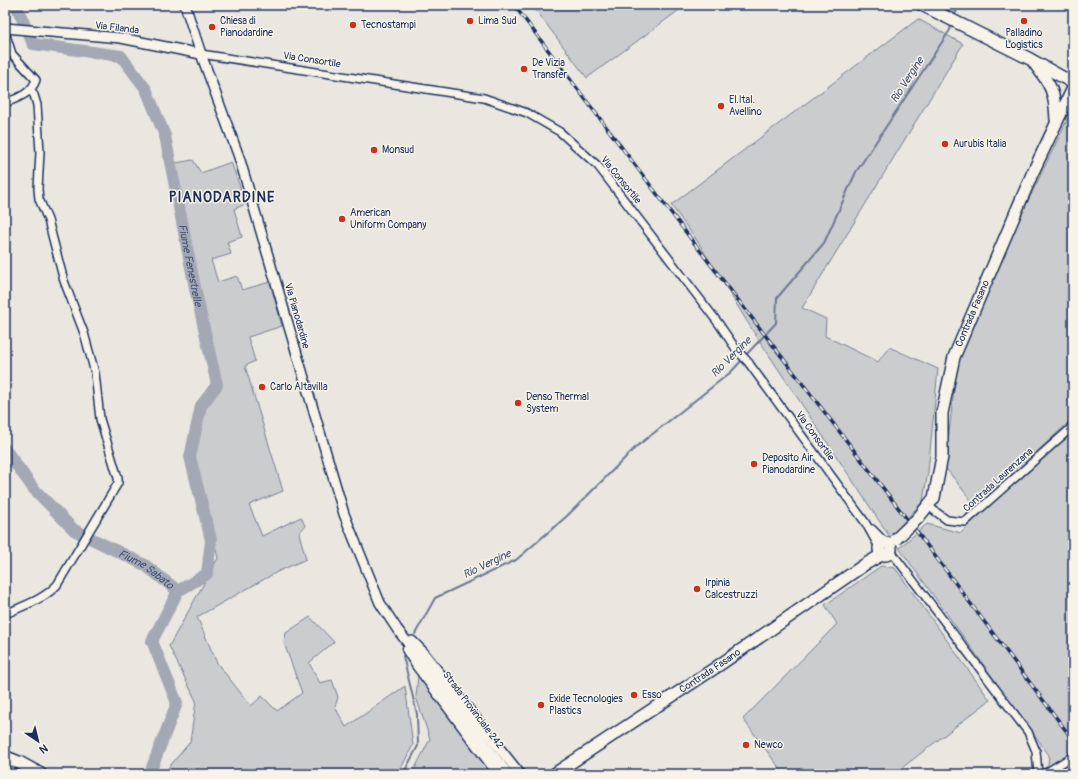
<svg xmlns="http://www.w3.org/2000/svg" width="1078" height="779" viewBox="0 0 1078 779" font-family="Pangolin,sans-serif">
  <rect width="100%" height="100%" fill="#eae7e0"/>
  <filter id="ink" filterUnits="userSpaceOnUse"><feTurbulence type="fractalNoise" baseFrequency=".025" numOctaves="2"/><feDisplacementMap in="SourceGraphic" scale="8" xChannelSelector="R" yChannelSelector="G"/><feConvolveMatrix kernelMatrix="1 2 1 2 8 2 1 2 1" color-interpolation-filters="sRGB"/></filter>
  <g filter="url(#ink)">
    <g fill="#cbcccd" stroke="#737e96">
      <polygon points="532,5 686,5 587,78"/>
      <polygon points="936,5 956,5 953,14"/>
      <polygon points="918,19 963,44 802,308 826,319 825,336 878,362 889,347 938,369 928,472 923,501 890,537 753,331 698,242 671,205"/>
      <polygon points="1073,111 1073,415 1071,420 977,508 945,467 957,364 1013,232 1071,112"/>
      <polygon points="193,160 201,173 231,162 246,204 234,209 242,237 227,242 231,254 211,260 218,282 237,276 242,290 270,282 282,326 248,337 255,361 245,366 283,491 249,505 262,536 301,517 305,526 299,533 306,559 277,572 197,617 217,663 251,706 262,696 277,711 302,693 284,643 286,633 310,617 334,642 309,663 320,683 332,680 338,697 335,707 346,727 405,686 413,745 398,774 163,774 190,742 196,701 169,646 218,558 194,457 202,412 220,387 175,163"/>
      <polygon points="1073,432 1073,774 1047,774 1049,755 899,548 927,524 961,533 983,511"/>
      <polygon points="881,566 895,568 990,700 894,774 784,774 743,719 837,624 825,605"/>
      <polygon points="418,675 493,774 453,774 449,770 447,774 412,774 430,739 416,697"/>
    </g>
    <g fill="none" stroke-linecap="round" stroke-linejoin="round">
      <g stroke="#6d7892" stroke-width="2">
        <polyline points="954,17 959,5"/>
        <polyline points="745,356 776,323 777,298 824,243 856,172 950,30 951,25"/>
        <polyline points="415,634 435,598 516,560 567,516 636,447 731,372 742,360"/>
        <polyline points="403,774 418,746 417,714 403,656"/>
      </g>
      <g stroke="#a3a8b4" stroke-width="12">
        <path id="s1" d="M16 5 33 44 121 56 146 89 165 136 196 293 217 385 201 406 190 457 211 540 207 574 178 591"/>
        <path id="s2" d="M5 449 33 488 74 530 145 565 178 591 152 641 177 703 151 770V774"/>
      </g>
      <defs>
        <g id="minor">
          <path d="M5 32 12 54 36 80C31 94 18 98 5 103"/>
          <polyline points="201,54 484,98 527,113 560,132 598,166 719,324 736,349 749,363 748,362 865,522 879,547"/>
          <polyline points="928,506 947,520 965,522 1070,429 1073,423"/>
          <polyline points="872,529 886,543"/>
          <polyline points="890,550 1028,732 1036,751 1038,774"/>
          <path d="M5 614C23 606 43 600 57 585L118 483V478L100 419 95 373 84 333 64 281 48 220 39 199 38 189 40 152 37 105 34 95 30 90"/>
          <polyline points="1044,774 1073,756"/>
        </g>
        <g id="tertiary">
          <polyline points="185,5 201,54 239,157 344,514 380,603 397,629 508,774"/>
          <polyline points="5,28 121,38 201,54"/>
          <polyline points="412,641 422,651 520,774"/>
          <polyline points="407,650 417,666 498,774"/>
        </g>
        <g id="secondary">
          <polyline points="922,5 1030,59 1073,83"/>
          <path d="M1034 63C1051 85 1055 92 1056 120"/>
          <path id="s3" d="M918 518 934 498 942 457V413L954 357 1033 172 1073 88"/>
          <circle cx="885" cy="549" r="6"/>
          <path id="s4" d="M554 774 715 668 864 565 883 554"/>
        </g>
        <polyline id="trunk" points="5,757 20,763 40,774"/>
      </defs>
      <use href="#minor" stroke="#1b2f5e" stroke-width="10"/>
      <use href="#tertiary" stroke="#1b2f5e" stroke-width="12"/>
      <use href="#secondary" stroke="#1b2f5e" stroke-width="14"/>
      <use href="#trunk" stroke="#1b2f5e" stroke-width="15"/>
      <use href="#minor" stroke="#f7f3e8" stroke-width="7"/>
      <use href="#tertiary" stroke="#f7f3e8" stroke-width="9"/>
      <use href="#secondary" stroke="#f7f3e8" stroke-width="11"/>
      <use href="#trunk" stroke="#f7f3e8" stroke-width="12"/>
      <defs>
        <polyline id="rail" points="514,5 691,239 920,536 1073,740"/>
      </defs>
      <use href="#rail" stroke="#1b2f5e" stroke-width="3.5"/>
      <use href="#rail" stroke="#f7f3e8" stroke-width="2" stroke-dasharray="6" stroke-linecap="butt"/>
      <defs>
        <polyline id="secondary-bridge" points="896,539 918,518"/>
      </defs>
      <use href="#secondary-bridge" stroke="#1b2f5e" stroke-width="14" stroke-linecap="butt"/>
      <use href="#secondary-bridge" stroke="#f7f3e8" stroke-width="11"/>
    </g>
  </g>
  <g fill="#c8321e" stroke="#f7f3e8" stroke-width="1.5">
    <circle cx="470" cy="21" r="4"/>
    <circle cx="1024" cy="21" r="4"/>
    <circle cx="353" cy="25" r="4"/>
    <circle cx="212" cy="27" r="4"/>
    <circle cx="524" cy="69" r="4"/>
    <circle cx="721" cy="106" r="4"/>
    <circle cx="945" cy="144" r="4"/>
    <circle cx="374" cy="150" r="4"/>
    <circle cx="342" cy="219" r="4"/>
    <circle cx="262" cy="387" r="4"/>
    <circle cx="518" cy="403" r="4"/>
    <circle cx="754" cy="464" r="4"/>
    <circle cx="697" cy="589" r="4"/>
    <circle cx="634" cy="695" r="4"/>
    <circle cx="541" cy="705" r="4"/>
    <circle cx="746" cy="745" r="4"/>
  </g>
  <g text-anchor="middle" dominant-baseline="central" stroke-width="3" stroke-linejoin="round" paint-order="stroke">
    <g font-size="10" fill="#1b2f5e" stroke="#f7f3e8" text-anchor="start">
      <text x="220" y="21">Chiesa di<tspan x="220" dy="12">Pianodardine</tspan></text>
      <text x="478" y="21">Lima Sud</text>
      <text x="361" y="25">Tecnostampi</text>
      <text x="1024" y="33" text-anchor="middle">Palladino<tspan x="1024" dy="12">Logistics</tspan></text>
      <text x="532" y="63">De Vizia<tspan x="532" dy="12">Transfer</tspan></text>
      <text x="729" y="100">El.Ital.<tspan x="729" dy="12">Avellino</tspan></text>
      <text x="953" y="144">Aurubis Italia</text>
      <text x="382" y="150">Monsud</text>
      <text x="350" y="213">American<tspan x="350" dy="12">Uniform Company</tspan></text>
      <text x="270" y="387">Carlo Altavilla</text>
      <text x="526" y="397">Denso Thermal<tspan x="526" dy="12">System</tspan></text>
      <text x="762" y="458">Deposito Air<tspan x="762" dy="12">Pianodardine</tspan></text>
      <text x="705" y="583">Irpinia<tspan x="705" dy="12">Calcestruzzi</tspan></text>
      <text x="642" y="695">Esso</text>
      <text x="549" y="699">Exide Tecnologies<tspan x="549" dy="12">Plastics</tspan></text>
      <text x="754" y="745">Newco</text>
    </g>
    <g font-size="10" fill="#1b2f5e" stroke="#f7f3e8">
      <text transform="translate(117 28) rotate(7)">Via Filanda</text>
      <text transform="translate(312 60) rotate(9)">Via Consortile</text>
      <text transform="translate(621 180) rotate(51)">Via Consortile</text>
      <text stroke="none"><textPath href="#s3" startOffset="216">Contrada Fasano</textPath></text>
      <text transform="translate(297 316) rotate(74)">Via Pianodardine</text>
      <text transform="translate(815 436) rotate(54)">Via Consortile</text>
      <text transform="translate(998 480) rotate(-42)">Contrada Laurenzana</text>
      <text stroke="none"><textPath href="#s4" startOffset="187">Contrada Fasano</textPath></text>
      <text transform="translate(473 710) rotate(53)">Strada Provinciale 242</text>
    </g>
    <g font-size="11" font-style="italic" fill="#445378" stroke="#f7f3e8">
      <text transform="translate(907 80) rotate(-57)">Rio Vergine</text>
      <text stroke="none"><textPath href="#s1" startOffset="355">Fiume Fenestrelle</textPath></text>
      <text transform="translate(731 357) rotate(-45)">Rio Vergine</text>
      <text transform="translate(487 564) rotate(-26)">Rio Vergine</text>
      <text stroke="none"><textPath href="#s2" startOffset="189">Fiume Sabato</textPath></text>
    </g>
    <g font-size="14" font-weight="bold" letter-spacing="1" fill="#1b2f5e" stroke="#f7f3e8">
      <text x="222" y="197">PIANODARDINE</text>
    </g>
  </g>
  <rect width="1078" height="779" fill="none" stroke="#f7f3e8" stroke-width="20"/>
  <rect x="10" y="10" width="1058" height="759" fill="none" stroke="#1b2f5e" stroke-width="1.5" filter="url(#ink)"/>
  <g transform="translate(38 741) rotate(145)" stroke="#f7f3e8" stroke-width="3" paint-order="stroke">
  <path d="M0-3L7 15L0 10L-7 15Z" fill="#1b2f5e"/>
  <text y="-6" font-size="11" font-weight="bold" text-anchor="middle" fill="#1b2f5e">N</text>
  </g>
</svg>
